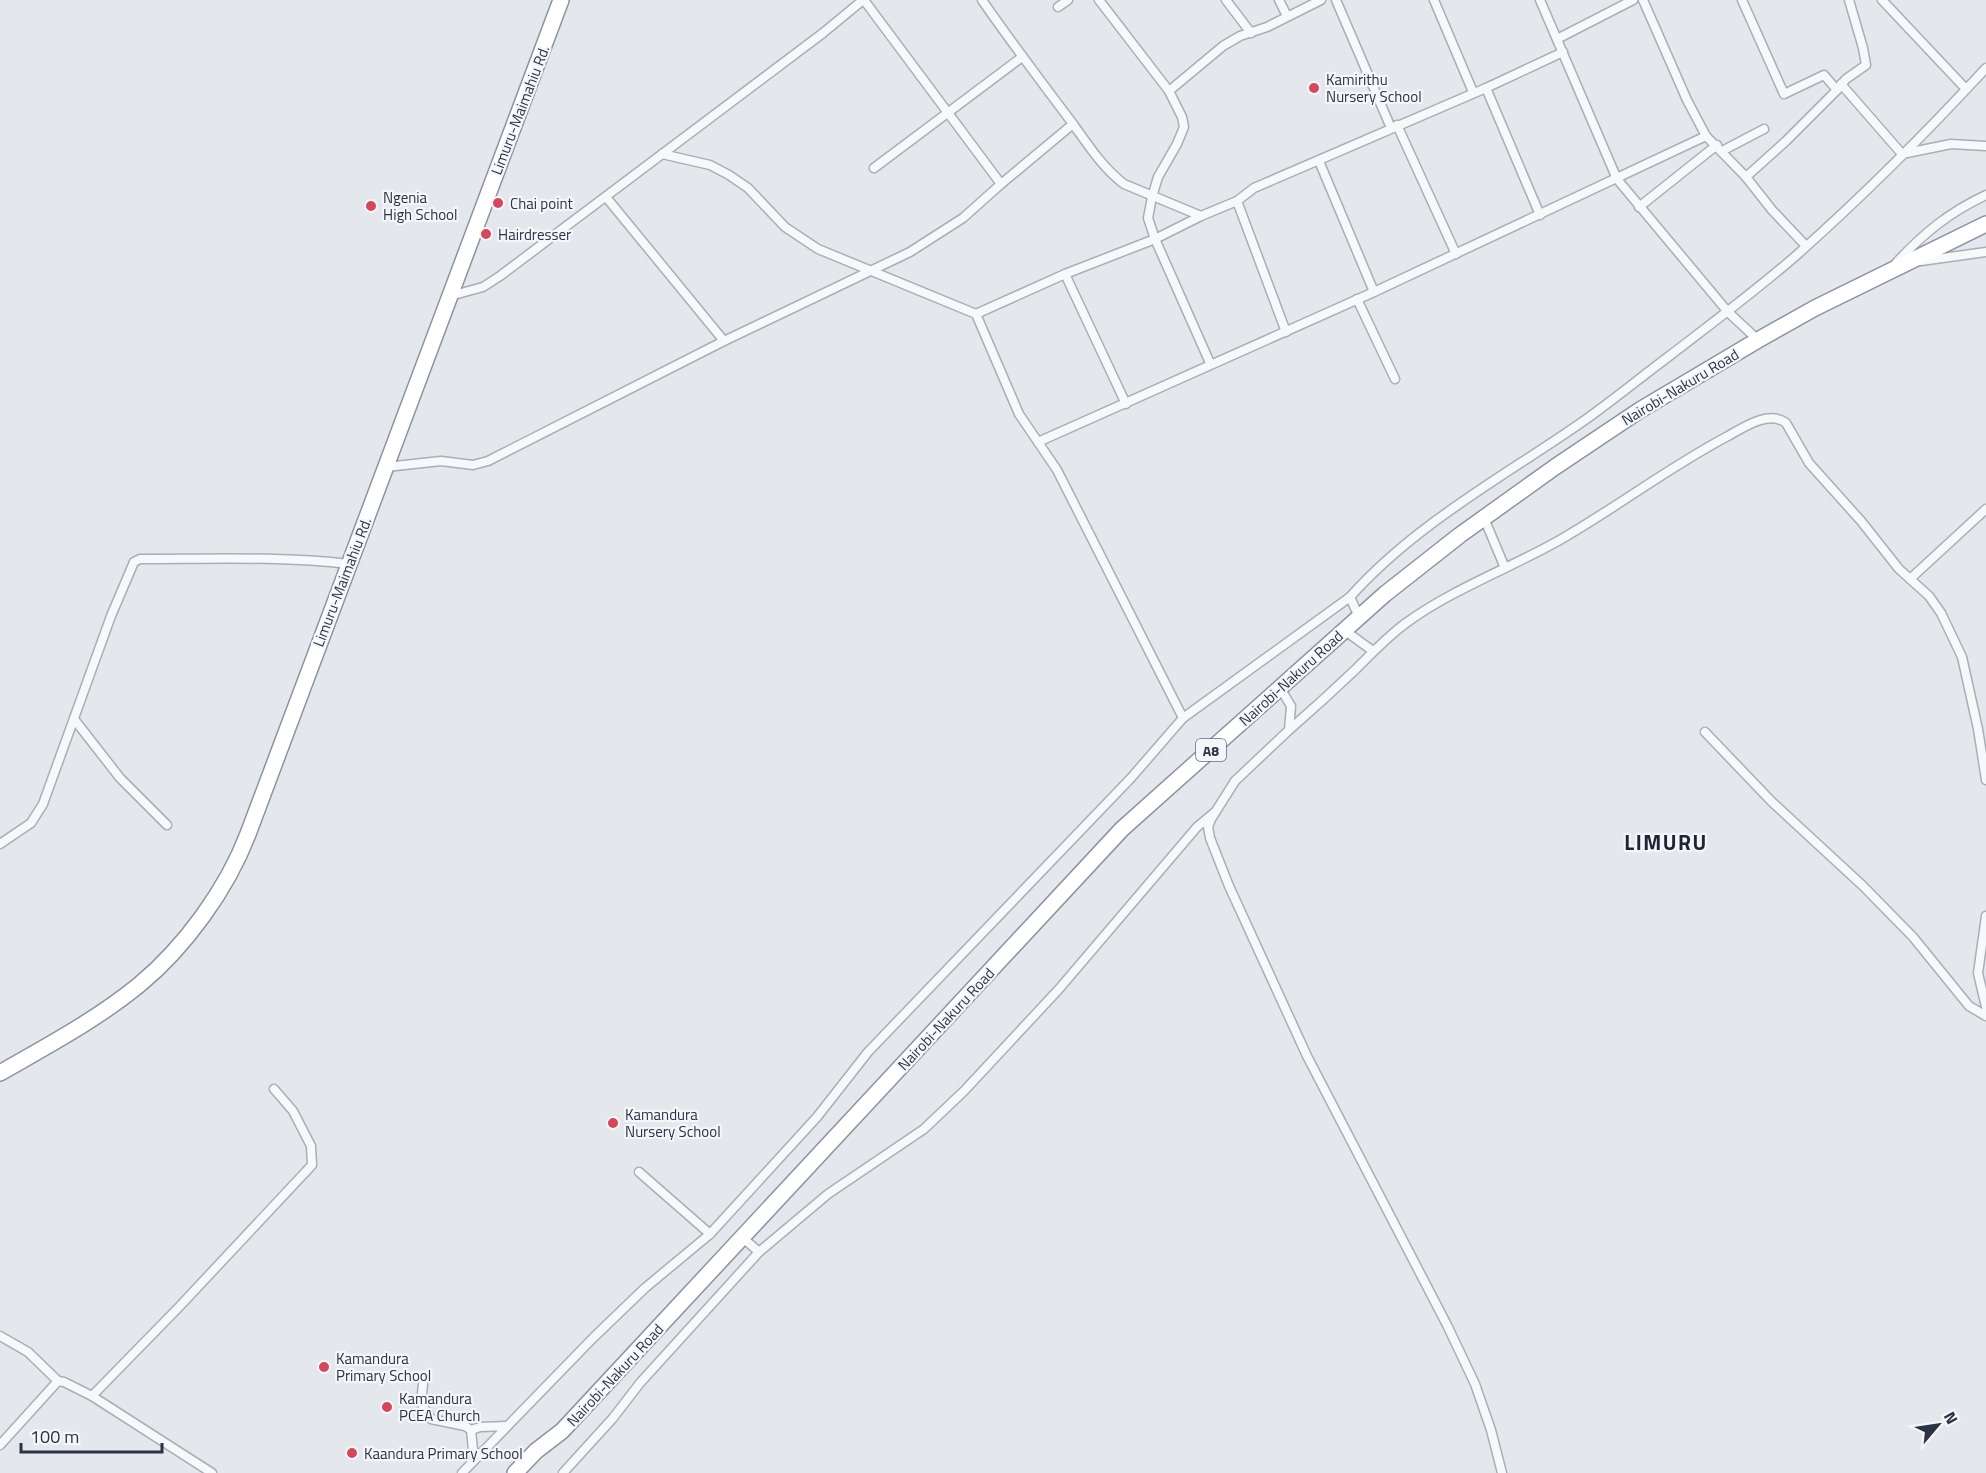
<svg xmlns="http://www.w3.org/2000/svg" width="1986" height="1473" viewBox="0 0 1986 1473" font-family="'Titillium Web',sans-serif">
  <rect width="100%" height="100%" fill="#e4e7ec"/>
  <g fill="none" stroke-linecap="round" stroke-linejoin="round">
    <defs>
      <g id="street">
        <path d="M982 0C1011 42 1042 83 1073 124 1088 145 1103 168 1124 184L1201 216"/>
        <polyline points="1099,0 1169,91 1182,117 1184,127 1177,144 1158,177 1152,197 1148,218 1155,239 1210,363"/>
        <polyline points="1226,0 1251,33"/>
        <polyline points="1279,0 1287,16"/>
        <polyline points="1336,0 1391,128"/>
        <polyline points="1434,0 1473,92"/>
        <polyline points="1540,0 1617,179 1728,312 1758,340"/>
        <polyline points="1643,0 1687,100 1706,136 1746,177 1772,210 1806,246"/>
        <polyline points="1742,0 1784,94 1824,75 1837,90"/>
        <polyline points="1882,0 1966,89"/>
        <polyline points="1058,7 1068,0"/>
        <polyline points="1557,39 1633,0"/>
        <polyline points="1841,84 1902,154 1951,144 1986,146"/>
        <polyline points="1486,88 1540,215"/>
        <polyline points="1169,91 1223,46 1240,36 1267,27 1321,0"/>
        <polyline points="1397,125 1456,254"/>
        <polyline points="1722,151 1764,129"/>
        <polyline points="662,154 710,165 729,175 748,188 785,227 818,249 976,314 1019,414 1057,470 1183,718"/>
        <polyline points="1319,161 1374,292"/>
        <polyline points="874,168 1022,57"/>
        <polyline points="1746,177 1786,141 1837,90 1846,79 1866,65 1863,48 1849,0"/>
        <polyline points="1001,184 1073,124"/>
        <polyline points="606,197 724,341"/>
        <polyline points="1237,201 1286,332"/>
        <polyline points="1639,207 1717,145"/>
        <polyline points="1921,261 1986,252"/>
        <path d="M1896 263C1924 233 1948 213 1986 195"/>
        <polyline points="1065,274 1126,404"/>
        <polyline points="450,296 483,287 500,276 823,33 863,0"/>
        <polyline points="1357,299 1395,379"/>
        <polyline points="976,314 1065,274 1155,239 1201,216 1237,201 1254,188 1486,88 1563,52"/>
        <polyline points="1038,442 1374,292 1706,136"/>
        <polyline points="386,467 441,461 473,465 488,461 724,341 910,252 963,218 1001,184 864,0"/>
        <polyline points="1484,518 1505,568"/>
        <polyline points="1910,579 1986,509"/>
        <path d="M1359 617 1350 597C1416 523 1505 476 1585 420 1613 400 1640 378 1668 357 1712 323 1757 290 1799 253 1864 195 1927 132 1986 68"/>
        <polyline points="1344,630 1373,651"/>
        <polyline points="1280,688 1291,706 1289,730 1235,781 1211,819 1208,827 1210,838 1229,886 1307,1056 1447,1325 1475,1384 1491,1430 1502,1473"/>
        <polyline points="74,719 120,778 167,825"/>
        <path d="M1289 730C1312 710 1334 690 1356 669 1372 653 1387 637 1406 623 1453 589 1508 569 1558 541 1616 508 1669 467 1728 436 1744 427 1769 410 1786 423L1809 463 1861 521 1899 569 1929 596 1941 613 1962 657 1978 729 1986 780"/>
        <polyline points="1705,732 1772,802 1863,886 1913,937 1969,1006 1986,1016"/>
        <path d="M0 844 31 823 43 804 111 616 134 562 140 559C209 559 280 556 349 564"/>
        <polyline points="1986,916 1978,973 1986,1007"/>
        <polyline points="639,1172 710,1234"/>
        <polyline points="743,1238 759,1252"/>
        <polyline points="0,1336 28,1352 58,1381"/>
        <polyline points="423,1384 421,1403 431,1419 465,1426 471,1430 474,1460"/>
        <polyline points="92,1396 179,1307 312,1165 311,1146 293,1111 274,1089"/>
        <polyline points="471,1430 480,1427 507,1426"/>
        <polyline points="0,1445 58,1381 64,1382 92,1396 212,1473"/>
        <polyline points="462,1473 593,1338 645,1288 710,1234 817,1117 868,1052 1131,778 1183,718 1350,597"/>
        <polyline points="563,1473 613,1418 640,1383 759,1252 828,1194 924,1129 964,1091 1059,989 1197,827 1215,812"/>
      </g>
      <g id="highway">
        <path d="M0 1073C47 1046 96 1020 139 985 185 947 227 889 248 834L561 0"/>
        <polyline points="515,1473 536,1451 562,1431 1122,829 1385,594 1460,535 1555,467 1640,410 1758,340 1815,308 1986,224"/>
      </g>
    </defs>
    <use href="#street" stroke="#a9aeb7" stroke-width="11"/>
    <use href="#highway" stroke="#8b94a3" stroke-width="18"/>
    <use href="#street" stroke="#f7f8fa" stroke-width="8"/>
    <use href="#highway" stroke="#fff" stroke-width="15"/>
  </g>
  <g fill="#d1495b" stroke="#f4f6f9" stroke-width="2">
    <circle cx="1314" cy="88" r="6"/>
    <circle cx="498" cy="203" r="6"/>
    <circle cx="371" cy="206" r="6"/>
    <circle cx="486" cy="234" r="6"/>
    <circle cx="613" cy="1123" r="6"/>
    <circle cx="324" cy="1367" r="6"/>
    <circle cx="387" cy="1407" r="6"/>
    <circle cx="352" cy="1453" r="6"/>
  </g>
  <g text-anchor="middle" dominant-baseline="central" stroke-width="4.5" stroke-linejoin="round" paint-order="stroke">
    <rect fill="#f4f6f9" stroke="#676e7b" stroke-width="1.5" x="1196" y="739" width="30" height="22" rx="4.5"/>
    <g font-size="14" font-weight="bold" fill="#2b3445">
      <text x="1211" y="750">A8</text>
    </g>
    <g font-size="15" fill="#2b3445" stroke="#f4f6f9" text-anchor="start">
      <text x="1326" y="79">Kamirithu<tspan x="1326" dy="17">Nursery School</tspan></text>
      <text x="383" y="197">Ngenia<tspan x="383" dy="17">High School</tspan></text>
      <text x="510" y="203">Chai point</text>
      <text x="498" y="234">Hairdresser</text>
      <text x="625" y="1114">Kamandura<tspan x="625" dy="17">Nursery School</tspan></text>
      <text x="336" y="1358">Kamandura<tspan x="336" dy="17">Primary School</tspan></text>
      <text x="399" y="1398">Kamandura<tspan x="399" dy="17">PCEA Church</tspan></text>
      <text x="364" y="1453">Kaandura Primary School</text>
    </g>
    <g font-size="15" fill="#2b3445" stroke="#f4f6f9">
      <text transform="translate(520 110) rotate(-69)">Limuru-Maimahiu Rd.</text>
      <text transform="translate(1680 387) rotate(-31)">Nairobi-Nakuru Road</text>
      <text transform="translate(342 582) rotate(-69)">Limuru-Maimahiu Rd.</text>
      <text transform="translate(1291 678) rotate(-42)">Nairobi-Nakuru Road</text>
      <text transform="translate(946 1019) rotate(-47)">Nairobi-Nakuru Road</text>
      <text transform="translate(615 1375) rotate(-47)">Nairobi-Nakuru Road</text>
    </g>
    <g font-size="21" font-weight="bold" letter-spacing="1.5" fill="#1d2536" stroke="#f4f6f9">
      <text x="1666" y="842">LIMURU</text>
    </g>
  </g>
  <g transform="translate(1938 1425) rotate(61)" stroke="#f4f6f9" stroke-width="4.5" paint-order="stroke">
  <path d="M0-4.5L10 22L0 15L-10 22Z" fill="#2b3445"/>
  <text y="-9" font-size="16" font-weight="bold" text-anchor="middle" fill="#2b3445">N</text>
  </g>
  <path d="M21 1443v9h141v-9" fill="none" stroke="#2b3445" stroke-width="3"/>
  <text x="30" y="1443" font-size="18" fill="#2b3445" stroke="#f4f6f9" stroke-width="4.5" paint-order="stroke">100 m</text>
</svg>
